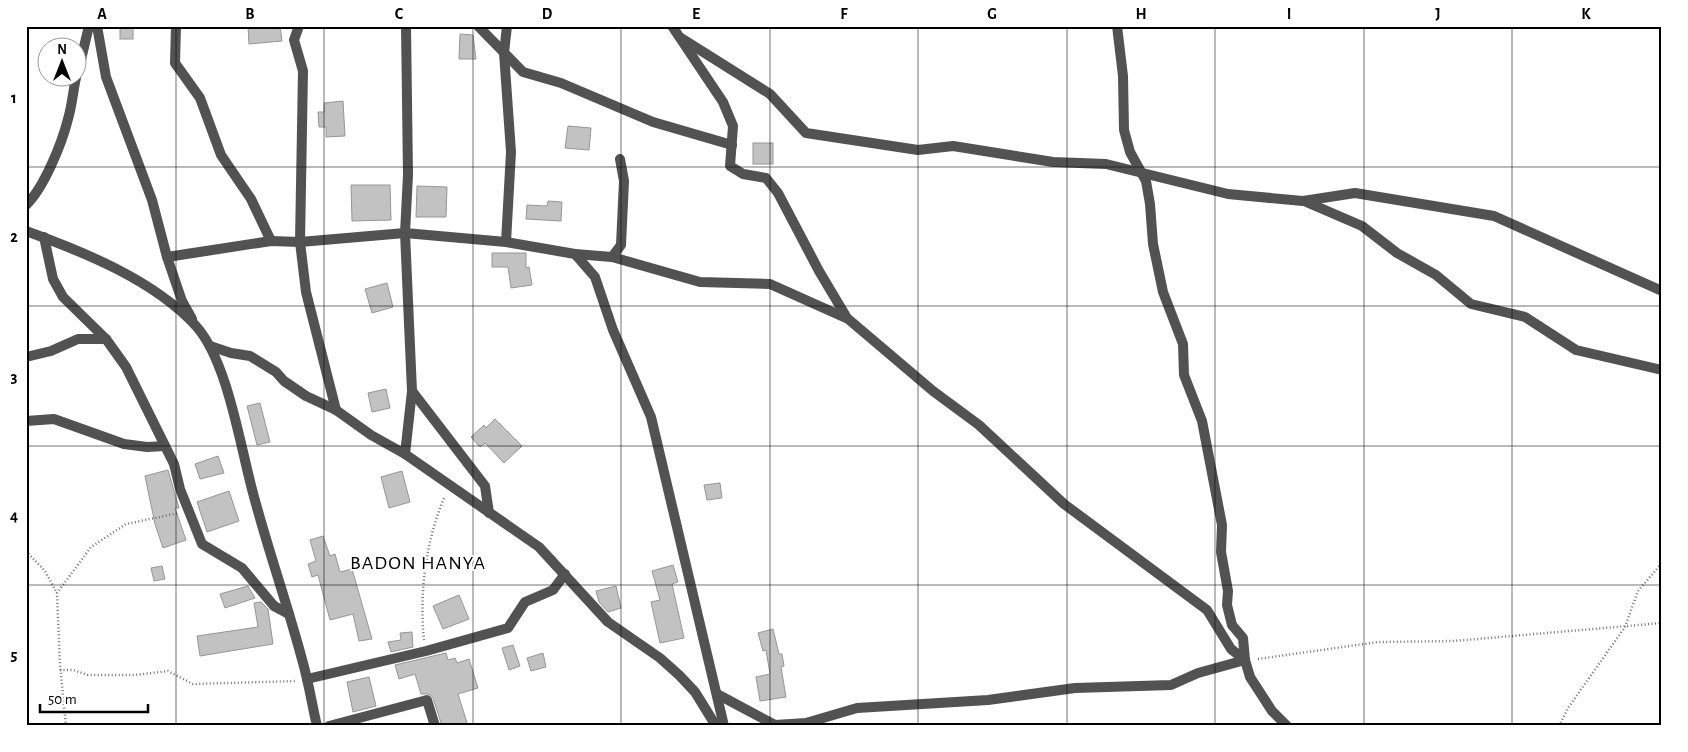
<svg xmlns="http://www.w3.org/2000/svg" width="1688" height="752" viewBox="0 0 1688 752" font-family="'Alegreya Sans',sans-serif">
  <rect width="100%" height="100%" fill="#fff"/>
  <g fill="#c2c2c2" stroke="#969696">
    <rect x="120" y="26" width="13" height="13"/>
    <polygon points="248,26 280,26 282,41 249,44"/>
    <polygon points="460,34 473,35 476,59 459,59"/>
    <polygon points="343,101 345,136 326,137 326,127 319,127 318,112 324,112 324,103"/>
    <polygon points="568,126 591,128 589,150 565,148"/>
    <rect x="753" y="143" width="20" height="21"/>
    <polygon points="351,185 390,185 391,220 352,221"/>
    <polygon points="417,186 447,187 446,217 416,217"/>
    <polygon points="548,201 562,202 561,221 526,219 527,205 547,206"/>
    <polygon points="492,253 526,253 526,268 529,267 532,285 511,288 508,267 492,267"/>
    <polygon points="387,283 393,307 372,313 365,289"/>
    <polygon points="386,389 390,408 372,412 368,393"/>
    <polygon points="260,403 270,442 257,445 247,406"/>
    <polygon points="495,419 522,446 504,463 485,443 480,447 471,437 484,425 486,428"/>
    <polygon points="218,456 224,473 200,479 195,464"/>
    <polygon points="168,470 179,508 175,508 186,540 163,548 155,524 145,476"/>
    <polygon points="402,471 410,502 389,508 381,477"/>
    <polygon points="720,483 722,498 707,500 704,485"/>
    <polygon points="229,491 239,521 207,532 197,502"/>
    <polygon points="323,536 330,556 335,554 340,572 352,569 372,639 359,641 353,614 330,620 318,575 312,577 308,564 316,561 310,540"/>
    <polygon points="673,565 678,582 672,584 684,638 660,643 651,602 660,600 652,571"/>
    <polygon points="162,566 165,579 154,581 151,568"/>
    <polygon points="248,586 255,598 225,608 220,594"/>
    <polygon points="616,586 621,608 608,612 599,602 596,591"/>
    <polygon points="459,595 469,619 443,629 433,606"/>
    <polygon points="261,602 268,609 273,644 200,656 197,636 258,627 254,603"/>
    <polygon points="773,629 779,654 782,654 784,666 781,667 786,697 760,701 756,677 770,674 766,650 763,651 758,633"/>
    <polygon points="412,632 413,647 391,652 388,642 401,640 400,633"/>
    <polygon points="513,645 520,666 509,670 502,648"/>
    <polygon points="446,653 448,660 455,658 457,663 469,659 478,688 458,694 468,726 442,726 433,698 429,694 421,694 415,674 399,679 395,665"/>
    <polygon points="543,653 546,667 531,671 527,658"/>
    <polygon points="369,677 376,706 353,712 347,682"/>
  </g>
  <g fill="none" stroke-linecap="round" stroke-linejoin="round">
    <g stroke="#747474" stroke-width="2.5" stroke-dasharray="1 2.5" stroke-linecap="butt">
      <polyline points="26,551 45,571 57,593"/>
      <path d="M424 640C419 593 426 539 445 496"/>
      <polyline points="1258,659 1378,642 1454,641 1662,623"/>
      <polyline points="60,670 73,670 88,675 135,675 168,671 193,684 297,681"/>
      <polyline points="66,726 60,665 57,593 91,547 126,524 179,513"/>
      <polyline points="1559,726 1568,708 1625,627 1638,591 1662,563"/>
    </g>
    <g stroke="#525252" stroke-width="10">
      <polyline points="97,26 106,77 152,200 167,257 182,301 192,319"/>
      <polyline points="176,26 175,63 200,98 221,155 251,199 271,241"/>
      <polyline points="299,26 294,40 303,71 300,242 306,292 336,410"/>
      <polyline points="478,26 523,72 561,83 653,122 732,145"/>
      <polyline points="672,26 723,102 733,126 730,166 743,174 766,178 778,193 819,271 847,318 933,391 979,425 1064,504 1207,610 1231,649 1245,660 1250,677 1272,711 1287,726"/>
      <polyline points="681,38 770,94 806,133 918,150 953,146 1053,162 1106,164 1228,194 1303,201 1355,193 1494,216 1662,291"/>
      <polyline points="78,72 89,26"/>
      <polyline points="1304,201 1362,226 1397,253 1436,275 1471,304 1525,317 1576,350 1662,370"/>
      <path d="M26 205C44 188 62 143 68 119 72 106 73 91 76 78"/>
      <path d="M26 231C84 252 154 280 196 326 228 362 240 446 253 493 268 550 288 606 303 663 309 684 312 705 317 726"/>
      <polyline points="44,237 53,279 63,297 106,339 126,367 174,464 180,489 202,544 242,568 274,606 289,614"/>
      <polyline points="506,242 511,152 504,53 507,26"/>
      <polyline points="575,254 612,257 700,282 770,284 846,318"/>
      <polyline points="167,257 271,241 300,242 405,233 506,242 575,254 595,277 613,330 651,417 724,726"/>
      <polyline points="612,257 621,245 624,181 620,159"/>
      <polyline points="210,346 231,353 250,356 276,372 284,381 306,396 336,410 371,435 405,454 539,547 608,622 660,658 679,675 695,692 716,726"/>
      <polyline points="26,357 51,351 78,339 106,339"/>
      <polyline points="412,391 485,486 489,513"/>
      <polyline points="26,421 54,419 124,444 147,447 165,446"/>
      <polyline points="405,454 412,391 405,233 408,175 406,26"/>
      <polyline points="307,679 426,651 508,628 525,602 553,590 565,574"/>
      <polyline points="717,694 775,725 806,723 857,708 988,700 1075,688 1171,685 1198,673 1245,660 1243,638 1232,625 1227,605 1228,591 1221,552 1222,525 1202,421 1184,375 1183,344 1163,292 1153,244 1150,204 1146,181 1130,152 1124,130 1123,76 1117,26"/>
      <polyline points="329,726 427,700 435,726"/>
    </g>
  </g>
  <path fill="none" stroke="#000" stroke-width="1" stroke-opacity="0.55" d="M176 26V726M324 26V726M473 26V726M621 26V726M770 26V726M918 26V726M1067 26V726M1215 26V726M1364 26V726M1512 26V726M26 167H1662M26 306H1662M26 446H1662M26 585H1662"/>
  <g text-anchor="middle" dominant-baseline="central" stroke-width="4" stroke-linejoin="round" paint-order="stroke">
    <g font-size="20" letter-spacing="1" fill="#000" stroke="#fff">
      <text x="418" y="563">BADON HANYA</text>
    </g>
  </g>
  <rect width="1688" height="752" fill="none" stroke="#ffffff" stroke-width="55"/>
  <g transform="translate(62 62)"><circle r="24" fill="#ffffff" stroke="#999999"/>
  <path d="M0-4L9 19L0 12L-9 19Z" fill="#000000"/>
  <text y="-8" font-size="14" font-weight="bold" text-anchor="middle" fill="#000000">N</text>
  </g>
  <path d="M40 704v8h108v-8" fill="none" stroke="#000000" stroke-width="2.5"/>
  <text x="48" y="704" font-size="15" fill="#000000" stroke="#ffffff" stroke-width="4" paint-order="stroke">50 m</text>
  <rect x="28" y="28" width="1632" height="696" fill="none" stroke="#000" stroke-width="2"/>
  <g font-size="16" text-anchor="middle" font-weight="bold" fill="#000">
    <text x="102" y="19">A</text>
    <text x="250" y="19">B</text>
    <text x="399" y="19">C</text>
    <text x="547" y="19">D</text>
    <text x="696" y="19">E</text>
    <text x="844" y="19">F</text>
    <text x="992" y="19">G</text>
    <text x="1141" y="19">H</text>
    <text x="1289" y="19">I</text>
    <text x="1438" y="19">J</text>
    <text x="1586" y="19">K</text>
    <text x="14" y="103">1</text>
    <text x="14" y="242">2</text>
    <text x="14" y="382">3</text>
    <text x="14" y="521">4</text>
    <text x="14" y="660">5</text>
  </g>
</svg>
